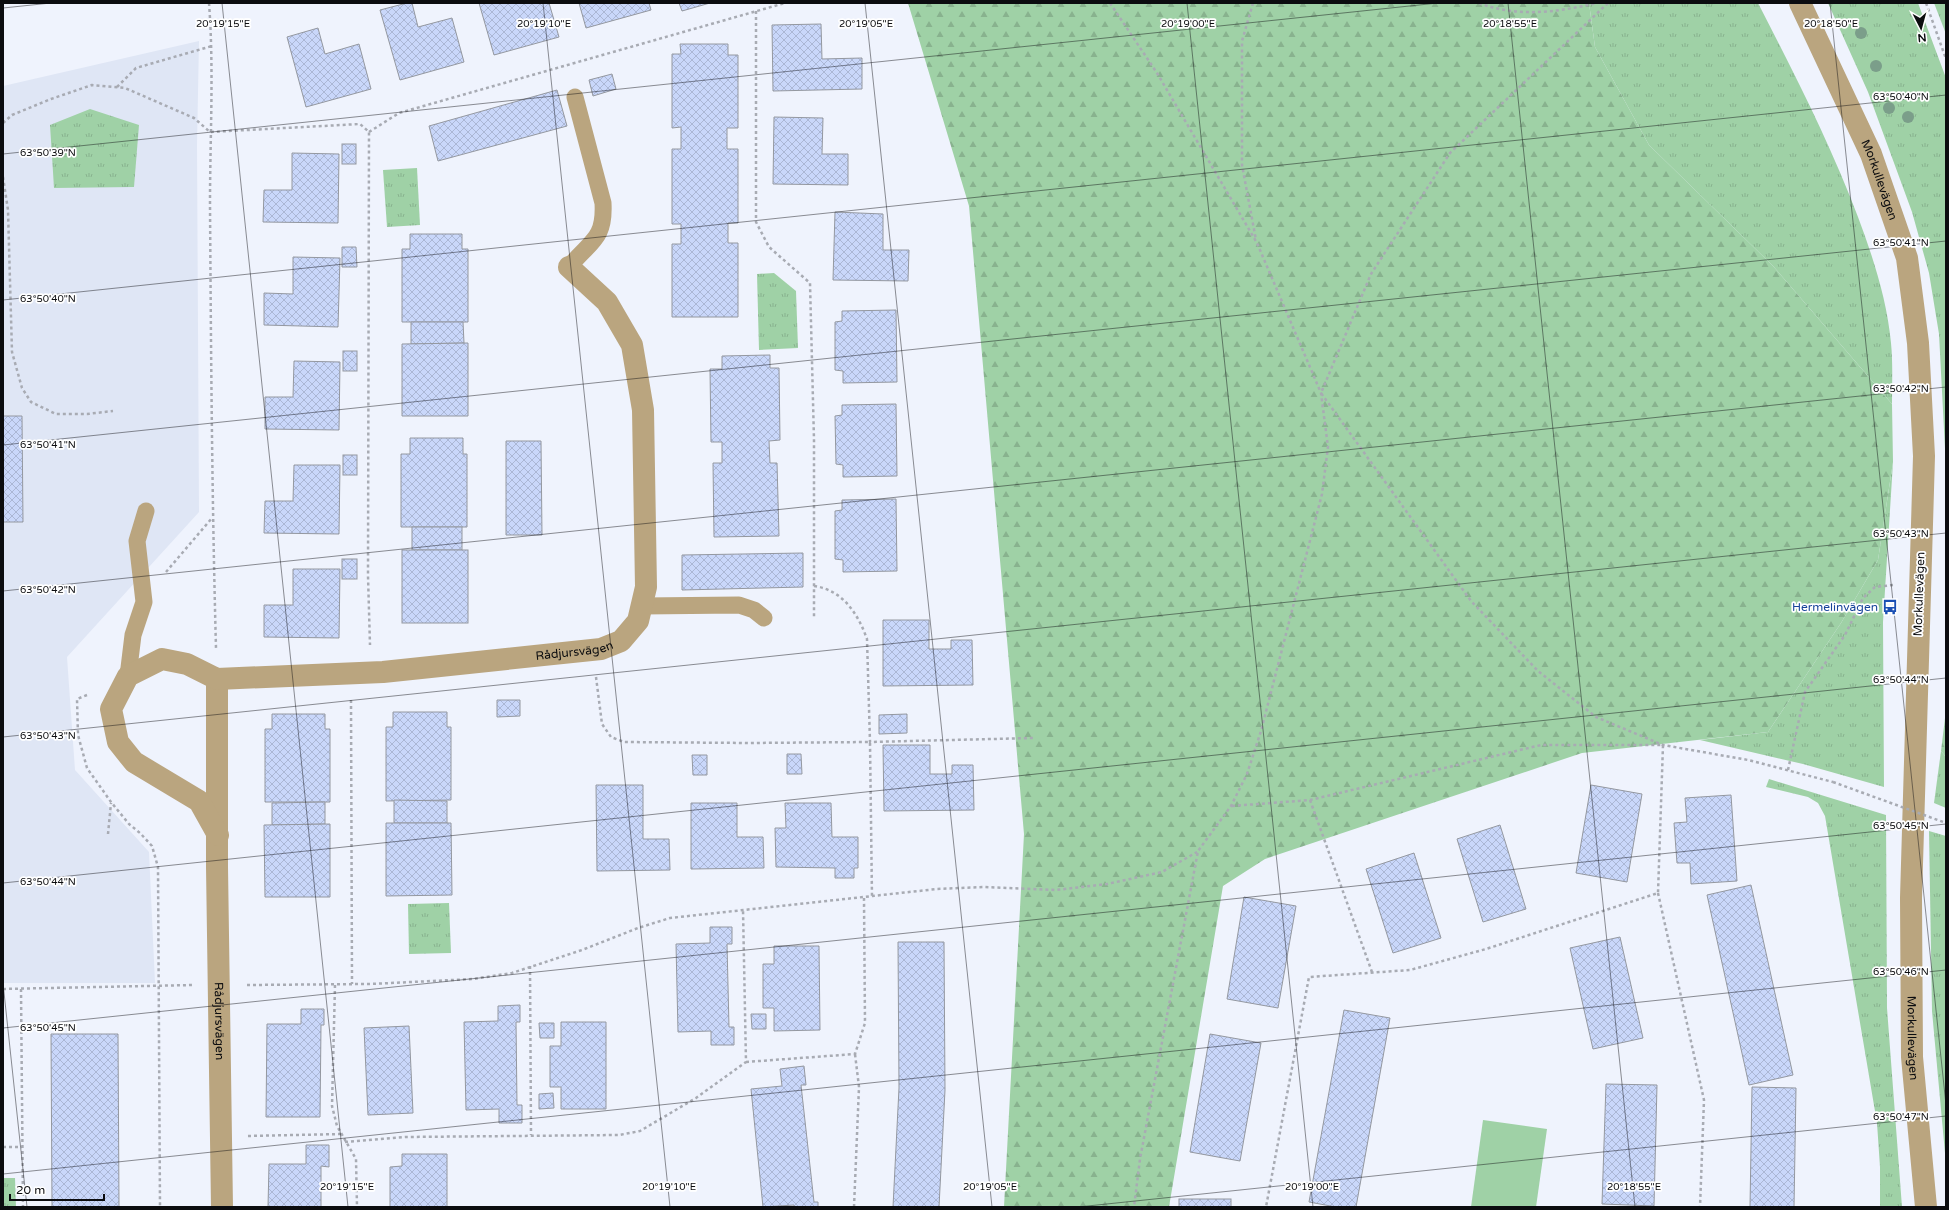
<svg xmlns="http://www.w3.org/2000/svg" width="1949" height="1210" viewBox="0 0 1949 1210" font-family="'Varela Round',sans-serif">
  <defs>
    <pattern id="grass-tufts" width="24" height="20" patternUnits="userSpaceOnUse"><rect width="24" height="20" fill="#9fd1a6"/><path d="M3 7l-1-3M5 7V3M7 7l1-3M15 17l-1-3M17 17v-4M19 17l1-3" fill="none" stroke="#88b28e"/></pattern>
    <pattern id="forest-firs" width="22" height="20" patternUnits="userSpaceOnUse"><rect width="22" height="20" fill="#9fd1a6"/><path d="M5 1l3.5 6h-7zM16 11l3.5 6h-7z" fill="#88b28e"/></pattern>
    <pattern id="building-cross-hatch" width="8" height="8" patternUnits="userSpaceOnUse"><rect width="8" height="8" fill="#c9d7fa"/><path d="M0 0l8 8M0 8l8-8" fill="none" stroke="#abb7d5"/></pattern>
  </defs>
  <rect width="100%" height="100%" fill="#eff3fd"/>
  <polygon fill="#dfe6f5" points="199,41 197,145 199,512 67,657 75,770 149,852 155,983 3,983 3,86"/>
  <g fill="url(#grass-tufts)">
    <path d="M1589 3H1758C1794 73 1830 143 1858 217 1873 257 1887 300 1891 343 1893 363 1892 384 1892 404L1773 266 1649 145 1595 47Z"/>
    <polygon points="1828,3 1918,3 1946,78 1946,468 1939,334 1929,273 1912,212 1868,92"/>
    <polygon points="1934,3 1946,3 1946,34"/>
    <polygon points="90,109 139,125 134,187 54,188 50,125"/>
    <polygon points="417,168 420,225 387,227 383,170"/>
    <polygon points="774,273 796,291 798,348 759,350 757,274"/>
    <polygon points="1893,462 1883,622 1884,787 1803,764 1700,740 1768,732 1841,623 1878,560"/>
    <polygon points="1941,751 1946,757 1946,808 1934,803"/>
    <polygon points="1769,779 1886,815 1887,1008 1902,1207 1880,1207 1880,1167 1877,1123 1825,816 1818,803 1808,797 1766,787"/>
    <polygon points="1929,831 1946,836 1946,1164 1932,1011"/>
    <polygon points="449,903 451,953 409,954 408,904"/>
    <polygon points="3,1178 15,1178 16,1207 3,1207"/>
  </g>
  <g fill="url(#forest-firs)">
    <polygon points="908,3 1589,3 1595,47 1649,145 1773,266 1892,404 1893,462 1878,560 1841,623 1768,732 1582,753 1265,859 1223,886 1169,1207 1004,1207 1024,834 969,206"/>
    <polygon points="1946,710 1946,757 1941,751"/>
  </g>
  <polygon fill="#9fd1a6" points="1483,1120 1547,1129 1536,1207 1471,1207"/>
  <g fill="url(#building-cross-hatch)" stroke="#9498a0">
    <polygon points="407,3 412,3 418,27 452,18 464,62 400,80 380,10"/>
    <polygon points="479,3 549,3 559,37 494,55"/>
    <polygon points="579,3 649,3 651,10 586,28"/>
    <polygon points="679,3 710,3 682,11"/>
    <polygon points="821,24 822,59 862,58 862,89 773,91 772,25"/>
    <polygon points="318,28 325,54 359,44 371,89 306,107 287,37"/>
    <polygon points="680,44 728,44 728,55 738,55 738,128 727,128 727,149 738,149 738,223 728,223 728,243 738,243 738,317 672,317 672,244 681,244 681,224 672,224 672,149 681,149 681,127 672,128 672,54 681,54"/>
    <polygon points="612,74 616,89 593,96 589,80"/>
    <polygon points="557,90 567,126 438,161 429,126"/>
    <polygon points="774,117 823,118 822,154 848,154 848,185 773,184"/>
    <rect x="342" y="144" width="14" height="20"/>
    <polygon points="292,153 339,154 338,223 263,222 264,190 292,190"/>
    <polygon points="835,212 883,214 883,250 909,250 908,281 833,280"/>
    <polygon points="410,234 462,234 462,249 468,249 468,322 402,322 402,249 410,249"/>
    <polygon points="342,247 356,247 357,267 342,267"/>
    <polygon points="293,257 340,258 338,327 264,325 264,293 293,294"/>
    <polygon points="896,310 897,382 843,383 843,371 835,370 835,322 842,321 842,311"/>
    <polygon points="411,322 463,322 464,343 411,344"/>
    <polygon points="468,343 468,416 402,416 402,344"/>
    <rect x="343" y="351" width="14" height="20"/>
    <polygon points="770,355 770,368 779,368 780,440 769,441 770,463 777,463 779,536 714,537 713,463 722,463 722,442 711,442 710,369 722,369 722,356"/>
    <polygon points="294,361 340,362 339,430 265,429 265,397 293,397"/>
    <polygon points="896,404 897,476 843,477 843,465 836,464 835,416 842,415 842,405"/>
    <polygon points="3,416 22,416 23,522 3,522"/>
    <polygon points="410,438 463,438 463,454 467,454 467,527 401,527 401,454 410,454"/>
    <polygon points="506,441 541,441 542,535 506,535"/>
    <rect x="343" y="455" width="14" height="20"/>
    <polygon points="294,465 340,465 339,534 264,533 265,501 293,501"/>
    <polygon points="896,499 897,571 843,572 843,560 835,559 835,511 842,510 842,500"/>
    <rect x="412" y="527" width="50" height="23"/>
    <rect x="402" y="550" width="66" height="73"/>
    <polygon points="803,553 803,587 682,590 682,555"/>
    <rect x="342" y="559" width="15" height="20"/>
    <polygon points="293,569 340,569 339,638 264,637 264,605 293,605"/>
    <polygon points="883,620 929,620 929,649 951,649 951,640 972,640 973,685 883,686"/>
    <polygon points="497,700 520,700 520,716 497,717"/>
    <polygon points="393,712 447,712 447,727 451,727 451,800 386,801 386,727 393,727"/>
    <polygon points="272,714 325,714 325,729 330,729 330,802 265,802 265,729 272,729"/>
    <polygon points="907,714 907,733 879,734 879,715"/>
    <polygon points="883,745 930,745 930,774 952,774 952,765 973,765 974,810 884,811"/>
    <polygon points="787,754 801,754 802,774 787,774"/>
    <polygon points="692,755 707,755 707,775 693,775"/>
    <polygon points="596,785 643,785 643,839 669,839 670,870 597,871"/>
    <polygon points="1591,785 1642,794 1627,882 1576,873"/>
    <polygon points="1731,795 1737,881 1691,884 1690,863 1677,863 1674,823 1687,822 1685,798"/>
    <polygon points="394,800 447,801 447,823 394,823"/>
    <polygon points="325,802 325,824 272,825 272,803"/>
    <polygon points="691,803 737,803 737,837 763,837 764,868 691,869"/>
    <polygon points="785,803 831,803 832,837 858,837 858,868 854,868 854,878 835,878 835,868 776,867 775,828 786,828"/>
    <polygon points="386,823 451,823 452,895 386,896"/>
    <polygon points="330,824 330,897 265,897 264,825"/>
    <polygon points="1500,825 1526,909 1483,922 1457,839"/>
    <polygon points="1414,853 1441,938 1393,953 1366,869"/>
    <polygon points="1751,885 1793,1075 1749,1085 1707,895"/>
    <polygon points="1244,897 1296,906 1278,1008 1227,999"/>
    <polygon points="710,927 732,927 732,944 727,944 729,1027 734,1027 734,1045 711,1045 711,1031 678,1032 676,944 710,943"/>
    <polygon points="1620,937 1643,1038 1593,1049 1570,948"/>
    <polygon points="898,942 944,942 945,1090 939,1207 893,1207 899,1088"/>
    <polygon points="774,946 819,946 820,1030 774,1031 774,1008 763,1008 763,964 774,964"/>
    <polygon points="520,1005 520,1022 516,1022 517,1105 522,1105 522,1123 499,1123 499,1109 466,1110 464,1022 498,1021 498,1006"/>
    <polygon points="301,1009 324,1009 324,1025 321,1025 320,1117 266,1117 267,1024 301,1024"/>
    <polygon points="1344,1010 1390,1018 1356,1207 1336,1207 1309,1202"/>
    <polygon points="751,1014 766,1014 766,1029 752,1029"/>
    <polygon points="561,1022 606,1022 606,1109 561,1109 561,1087 550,1087 550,1046 561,1046"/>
    <polygon points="539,1023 554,1023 554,1038 540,1038"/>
    <polygon points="409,1026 413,1113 368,1115 364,1028"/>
    <polygon points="51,1034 118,1034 119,1207 52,1207"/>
    <polygon points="1210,1034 1261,1043 1240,1161 1190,1152"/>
    <polygon points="804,1066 806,1085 801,1085 814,1202 818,1202 818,1207 794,1207 794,1205 763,1207 751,1089 782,1086 780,1069"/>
    <polygon points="1606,1084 1657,1085 1654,1206 1602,1204"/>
    <polygon points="1752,1087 1796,1088 1794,1207 1750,1207"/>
    <polygon points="553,1093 554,1108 539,1109 539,1094"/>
    <polygon points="306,1145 329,1145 329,1167 321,1166 321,1207 268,1207 269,1164 306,1164"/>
    <polygon points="402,1154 447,1154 447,1207 390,1207 390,1167 402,1166"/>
    <rect x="1179" y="1199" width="52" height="8"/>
  </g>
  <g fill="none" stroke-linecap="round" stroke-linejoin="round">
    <g stroke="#a8abb3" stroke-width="2.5" stroke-dasharray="3 3" stroke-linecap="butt">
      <path d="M209 3C214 70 210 137 210 204 211 352 212 500 216 648"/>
      <polyline points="1110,3 1157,73 1257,243 1321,393 1328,447 1322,494 1261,731 1247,774 1231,806 1198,851 1140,1159 1134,1207"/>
      <polyline points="1253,3 1242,41 1242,165 1256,240"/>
      <path d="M1479 3C1518 18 1558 12 1597 3"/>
      <polyline points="1608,3 1450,153 1371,274 1321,393 1471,601 1538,671 1596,717 1663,745 1748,760 1833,782"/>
      <polyline points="1926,3 1946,59"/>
      <polyline points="756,11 756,222 769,247 810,283 814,440 814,618"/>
      <polyline points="117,87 136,68 212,46"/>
      <polyline points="3,123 12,115 51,99 92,85 125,88 194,118 210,132 360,124 369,132 368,576 370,645"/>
      <polyline points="369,132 399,113 785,3"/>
      <polyline points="3,177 8,210 12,352 22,388 31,402 56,414 87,414 113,411"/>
      <polyline points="166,572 212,518"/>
      <path d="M814 586C843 590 858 614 867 639L870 742 1033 738"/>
      <polyline points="596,677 602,724 611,737 624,742 750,743 870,742 872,897"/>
      <polyline points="87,695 77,699 78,735 87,768 111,802 129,824 140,833 152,846 158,867 160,1207"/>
      <polyline points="351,700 352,984"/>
      <polyline points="1788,770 1805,692 1845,635 1863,598 1875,587 1893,585"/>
      <polyline points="1310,800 1372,972"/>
      <polyline points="1232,806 1310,800 1541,745 1663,745 1658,893 1486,949 1410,970 1309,977 1266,1207"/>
      <polyline points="108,834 111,803"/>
      <polyline points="1658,893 1704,1100 1700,1207"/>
      <polyline points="530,966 531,1135"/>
      <polyline points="247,985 370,984 473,979 512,973 582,950 638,928 670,918 937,889 985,887 1056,890 1107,884 1162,872 1197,852"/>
      <polyline points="335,985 332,1106 337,1126 356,1159 357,1207"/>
      <polyline points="3,989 192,985"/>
      <polyline points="21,989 23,1207"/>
      <polyline points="746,1062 855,1054 865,1023 864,898"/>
      <polyline points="248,1136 341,1134"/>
      <polyline points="345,1142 406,1137 619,1135 640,1131 696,1098 746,1062 743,909"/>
      <polyline points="3,1147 22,1147"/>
      <polyline points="854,1207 859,1087 855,1054"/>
    </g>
    <g stroke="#baa57f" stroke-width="17">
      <path d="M569 267C590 241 605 240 603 203L575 97"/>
      <polyline points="642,606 739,605 754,610 764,618"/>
      <polyline points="128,676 133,635 144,602 137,541 146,511"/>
    </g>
    <g stroke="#baa57f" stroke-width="22">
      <path id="s1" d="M217 679V867L222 1207"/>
      <path id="s2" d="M218 835 199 801 134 762 118 742 111 709 128 676 162 659 187 664 217 679 383 672 601 649 621 641 638 621 646 587 643 410 632 345 607 302 569 267"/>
    </g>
    <path stroke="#baa57f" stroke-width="22" id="s3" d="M1800 3 1871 154 1907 258 1918 343 1924 456 1911 898 1912 1057 1926 1207"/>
    <polyline stroke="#a8abb3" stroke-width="2.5" stroke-dasharray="3 3" stroke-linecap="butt" points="1833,782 1946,823"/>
  </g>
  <g fill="#7b9e8a">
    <circle cx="1861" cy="33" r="6"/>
    <circle cx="1876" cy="66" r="6"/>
    <circle cx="1889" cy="108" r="6"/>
    <circle cx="1908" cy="117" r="6"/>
  </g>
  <path fill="none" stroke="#0b0c0f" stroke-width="1" stroke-opacity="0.45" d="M222 3 348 1207M543 3 670 1207M865 3 992 1207M1187 3 1313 1207M1508 3 1635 1207M1830 3 1946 1105M3 8 51 3M3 154 1438 3M3 300 1946 95M3 445 1946 241M3 591 1946 387M3 737 1946 533M3 883 1946 678M3 983 27 1207M3 1028 1946 824M3 1174 1946 970M1078 1207 1946 1116"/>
  <defs>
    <symbol id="bus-bare" viewBox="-9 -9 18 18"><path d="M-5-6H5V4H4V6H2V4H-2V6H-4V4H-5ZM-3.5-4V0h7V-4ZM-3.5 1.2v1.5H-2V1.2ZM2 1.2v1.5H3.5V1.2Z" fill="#1a4fb4" stroke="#fff" stroke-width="2.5" paint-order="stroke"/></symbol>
  </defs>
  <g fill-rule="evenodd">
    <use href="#bus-bare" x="1879" y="596" width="22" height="22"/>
  </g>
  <g text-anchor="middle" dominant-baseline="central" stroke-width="3.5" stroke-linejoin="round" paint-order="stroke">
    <g font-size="12" fill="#0b0c0f" stroke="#fff">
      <text stroke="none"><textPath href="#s3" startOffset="194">Morkullevägen</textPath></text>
      <text transform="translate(1919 594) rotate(-88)">Morkullevägen</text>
      <text stroke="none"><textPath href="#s2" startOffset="667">Rådjursvägen</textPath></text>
      <text stroke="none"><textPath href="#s1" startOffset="342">Rådjursvägen</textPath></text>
      <text stroke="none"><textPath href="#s3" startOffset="1058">Morkullevägen</textPath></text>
    </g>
    <g font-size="12" fill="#164399" stroke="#fff" text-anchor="end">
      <text x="1878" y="607">Hermelinvägen</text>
    </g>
  </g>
  <g font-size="10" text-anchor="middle" fill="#0b0c0f" stroke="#fff" stroke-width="3.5" stroke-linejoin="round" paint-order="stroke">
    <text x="223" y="27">20°19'15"E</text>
    <text x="544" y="27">20°19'10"E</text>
    <text x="866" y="27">20°19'05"E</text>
    <text x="1188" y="27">20°19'00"E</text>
    <text x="1510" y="27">20°18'55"E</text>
    <text x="1831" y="27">20°18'50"E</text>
    <text x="1901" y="100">63°50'40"N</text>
    <text x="48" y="156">63°50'39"N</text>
    <text x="1901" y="246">63°50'41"N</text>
    <text x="48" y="302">63°50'40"N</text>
    <text x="1901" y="392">63°50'42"N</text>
    <text x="48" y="448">63°50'41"N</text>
    <text x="1901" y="537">63°50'43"N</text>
    <text x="48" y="593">63°50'42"N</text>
    <text x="1901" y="683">63°50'44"N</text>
    <text x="48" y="739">63°50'43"N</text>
    <text x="1901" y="829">63°50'45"N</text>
    <text x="48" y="885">63°50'44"N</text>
    <text x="1901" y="975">63°50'46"N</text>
    <text x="48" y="1031">63°50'45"N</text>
    <text x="1901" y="1120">63°50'47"N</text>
    <text x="347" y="1190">20°19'15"E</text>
    <text x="669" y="1190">20°19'10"E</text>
    <text x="990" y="1190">20°19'05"E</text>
    <text x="1312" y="1190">20°19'00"E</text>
    <text x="1634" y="1190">20°18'55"E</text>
  </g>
  <rect width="1949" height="1210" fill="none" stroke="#0b0c0f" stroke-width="8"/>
  <g transform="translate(1921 28) rotate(174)" stroke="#ffffff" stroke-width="3" paint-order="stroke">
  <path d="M0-3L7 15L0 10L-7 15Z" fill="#0b0c0f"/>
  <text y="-6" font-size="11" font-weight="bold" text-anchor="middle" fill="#0b0c0f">N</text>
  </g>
  <path d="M10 1194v6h94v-6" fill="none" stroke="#0b0c0f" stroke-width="2"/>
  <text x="16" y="1194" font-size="12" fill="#0b0c0f" stroke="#ffffff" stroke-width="3" paint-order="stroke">20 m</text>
</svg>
